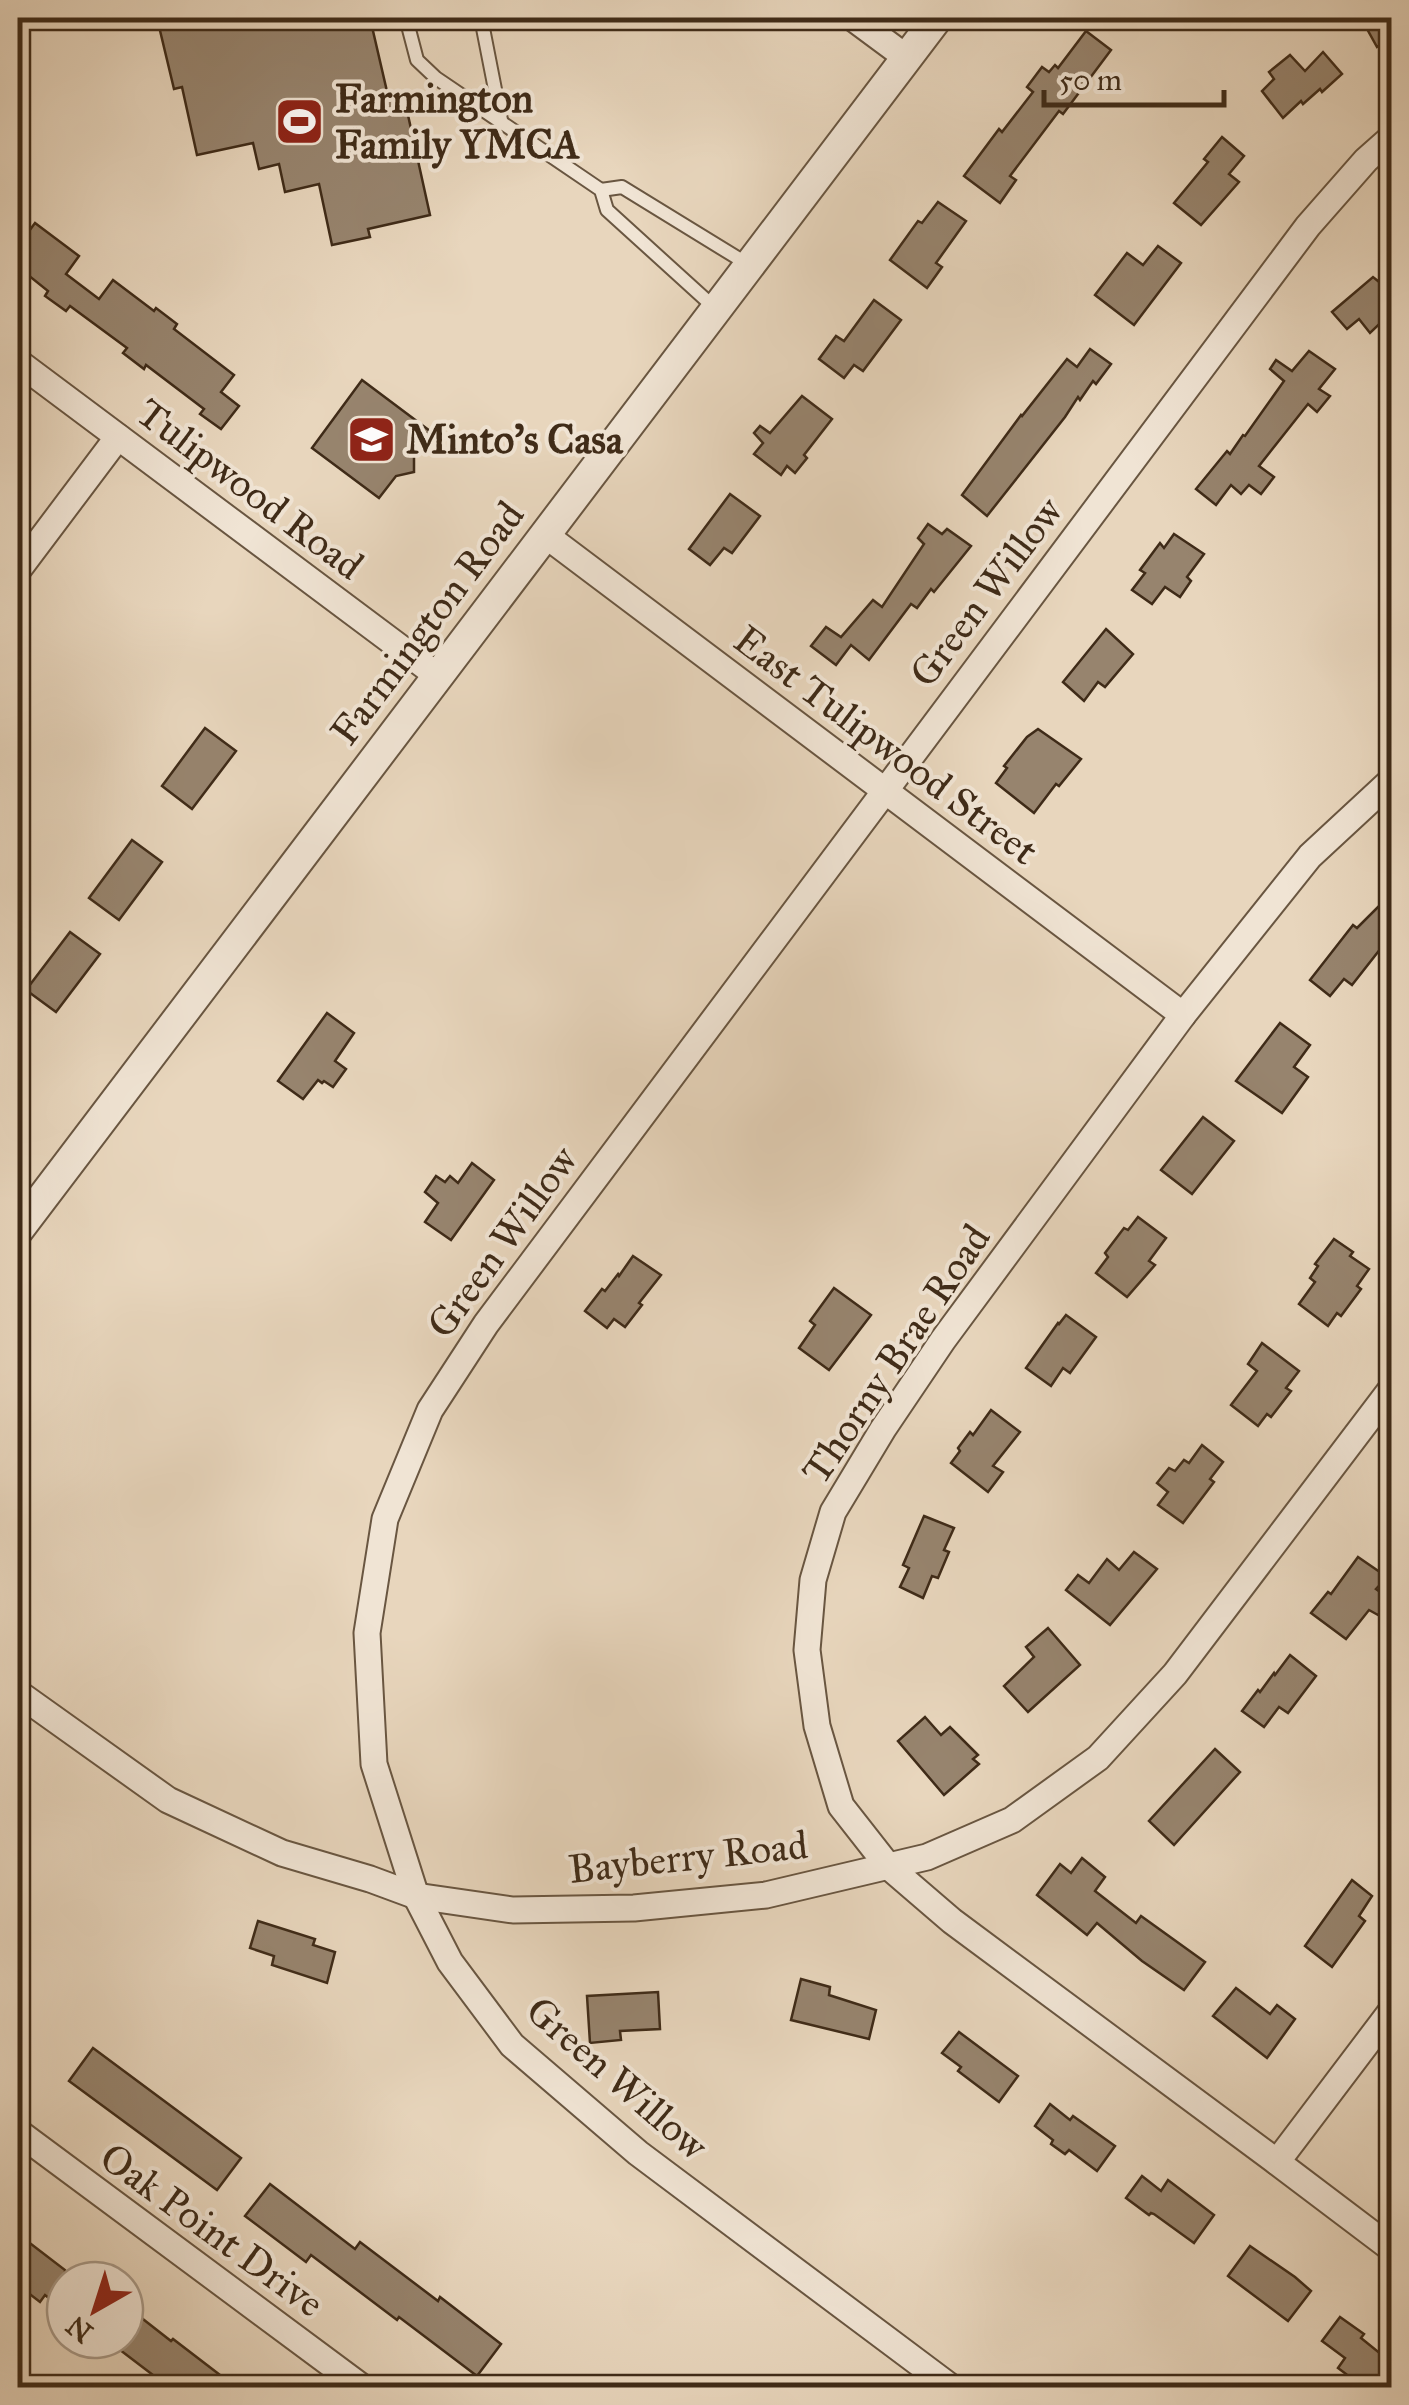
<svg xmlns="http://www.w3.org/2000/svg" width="1409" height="2405" viewBox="0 0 1409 2405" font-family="'IM FELL Great Primer',serif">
  <rect width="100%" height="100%" fill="#e8d6bd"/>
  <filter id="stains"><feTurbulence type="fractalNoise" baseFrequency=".002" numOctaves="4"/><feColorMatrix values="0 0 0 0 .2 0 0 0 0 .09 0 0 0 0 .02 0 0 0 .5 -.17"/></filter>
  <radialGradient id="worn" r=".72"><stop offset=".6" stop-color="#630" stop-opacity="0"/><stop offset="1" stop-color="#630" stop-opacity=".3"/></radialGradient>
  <g fill="#97846e" stroke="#3f2b18" stroke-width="2.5">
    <polygon points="157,18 370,18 389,100 404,97 430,215 368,229 370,237 332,245 319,184 285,192 279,164 259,169 253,143 197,155 182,87 174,89"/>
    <polygon points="1361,18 1392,18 1392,37 1377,47"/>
    <polygon points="1086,31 1111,50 1063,114 1059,111 1010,176 1016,180 1000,203 964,176 999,129 1002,132 1033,92 1027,87 1042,67 1049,72 1055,65 1058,68"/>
    <polygon points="1323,52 1342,74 1322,92 1320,89 1303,104 1301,101 1283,118 1262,91 1274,79 1269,72 1290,55 1305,71"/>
    <polygon points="1222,137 1244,156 1229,174 1239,182 1201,225 1174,203 1208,162 1204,159"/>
    <polygon points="938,202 966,221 936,263 942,267 927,288 890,260 918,221 922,223"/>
    <polygon points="35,223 79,256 66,274 99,299 113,280 154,311 156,308 177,324 174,329 234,375 221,392 239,406 221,429 200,414 204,409 146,365 144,369 123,353 127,348 70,306 66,311 45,296 48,291 18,267 18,246"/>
    <polygon points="1158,246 1181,263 1134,325 1095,295 1127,253 1143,265"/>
    <polygon points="1392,268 1392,312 1370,333 1359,319 1347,329 1332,312 1373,277 1378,281"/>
    <polygon points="874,300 901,320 863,371 854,365 844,378 819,359 836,336 844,341"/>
    <polygon points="1090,349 1111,364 1096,384 1093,381 1080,400 1078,397 1065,417 987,516 962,495 1021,415 1022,416 1067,359 1077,367"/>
    <polygon points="1309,351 1335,369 1319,389 1330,396 1317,412 1308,404 1259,466 1274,477 1261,494 1249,485 1241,494 1231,485 1216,505 1196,489 1227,451 1230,454 1243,435 1245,436 1284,381 1270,369 1276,360 1292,371"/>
    <polygon points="362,380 430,431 414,451 414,472 396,476 379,498 312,448"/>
    <polygon points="802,396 832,419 804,455 807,458 795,473 787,466 781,475 754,454 763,443 754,433 760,426 770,433"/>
    <polygon points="730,494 760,516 732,553 724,548 710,565 689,549"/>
    <polygon points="928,524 942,534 947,529 971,546 934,592 931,589 917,608 911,604 869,660 851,645 836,665 811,646 826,627 841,637 873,600 882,607 924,544 918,538"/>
    <polygon points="1174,534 1204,554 1187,577 1191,581 1180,597 1165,587 1152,604 1132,590 1145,573 1140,570 1160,543 1164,548"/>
    <polygon points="1106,629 1133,654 1105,687 1098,682 1084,701 1063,682"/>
    <polygon points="205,728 236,751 192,809 162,786"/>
    <polygon points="1038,729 1081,759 1059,786 1056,784 1034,813 996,783 1007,768 1004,766 1027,737"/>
    <polygon points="132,840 162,862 119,920 89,898"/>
    <polygon points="1392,893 1392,934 1352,985 1344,979 1330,996 1310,980 1353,925 1357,928"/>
    <polygon points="70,932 100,954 56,1012 26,990"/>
    <polygon points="327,1013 354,1033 335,1061 346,1069 333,1087 324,1081 322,1083 318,1080 303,1099 278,1081"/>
    <polygon points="1280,1023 1310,1045 1294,1067 1308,1077 1282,1113 1236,1081"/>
    <polygon points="1203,1117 1234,1141 1192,1194 1161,1170"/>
    <polygon points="472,1163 494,1180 451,1240 425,1222 438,1203 425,1192 436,1176 445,1182 450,1176 458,1183"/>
    <polygon points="1138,1217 1166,1238 1149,1261 1155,1265 1127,1297 1096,1273 1108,1257 1105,1253 1124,1228 1128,1230"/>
    <polygon points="1334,1239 1353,1252 1350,1256 1369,1269 1357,1286 1361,1289 1341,1316 1337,1313 1328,1326 1299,1304 1315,1282 1310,1278 1318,1266 1315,1264"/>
    <polygon points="633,1256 661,1275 639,1303 642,1305 625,1327 614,1319 607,1328 585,1311 602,1289 605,1291 618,1274 619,1276"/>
    <polygon points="834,1288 871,1315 829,1370 799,1348 815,1325 810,1321"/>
    <polygon points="1066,1315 1096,1337 1070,1373 1063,1368 1051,1386 1026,1368 1058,1323 1059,1324"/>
    <polygon points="1262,1343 1299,1371 1286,1388 1291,1391 1271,1417 1267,1414 1258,1426 1231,1405 1257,1371 1248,1364"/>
    <polygon points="991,1410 1020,1432 993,1466 1003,1472 988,1492 951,1463 960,1451 958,1448 970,1432 973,1435"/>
    <polygon points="1202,1445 1223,1462 1210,1479 1214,1482 1183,1523 1158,1505 1168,1492 1157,1483 1169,1468 1175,1471 1184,1460 1189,1463"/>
    <polygon points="924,1516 954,1528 944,1550 949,1552 938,1578 932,1576 923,1598 900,1587 909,1568 903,1565"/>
    <polygon points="1134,1552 1157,1569 1110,1625 1066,1590 1078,1575 1089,1583 1107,1559 1119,1570"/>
    <polygon points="1358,1557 1387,1577 1376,1589 1390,1599 1378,1615 1369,1610 1346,1639 1311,1613 1328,1592 1331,1594"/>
    <polygon points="1048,1628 1080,1665 1028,1712 1004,1686 1034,1657 1026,1647"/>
    <polygon points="1290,1655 1316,1676 1288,1713 1279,1707 1264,1727 1242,1711 1258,1690 1260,1692 1274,1673 1275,1675"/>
    <polygon points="925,1717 941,1735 950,1727 978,1755 973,1759 979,1764 944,1795 898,1741"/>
    <polygon points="1215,1749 1240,1772 1174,1845 1149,1821"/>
    <polygon points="1082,1858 1105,1877 1095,1891 1136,1923 1141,1916 1205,1962 1184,1990 1142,1961 1097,1923 1087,1935 1037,1895 1060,1864 1071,1873"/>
    <polygon points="1352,1880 1372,1896 1359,1916 1365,1921 1332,1967 1305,1946"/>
    <polygon points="258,1921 315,1939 313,1945 335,1952 327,1983 272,1965 274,1956 250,1948"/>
    <polygon points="801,1979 830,1987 829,1995 876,2010 869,2039 791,2020"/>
    <polygon points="1236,1988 1270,2014 1277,2005 1295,2019 1267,2058 1213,2016"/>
    <polygon points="658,1992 660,2029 620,2031 621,2040 590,2043 587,1996"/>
    <polygon points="959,2032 1018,2076 999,2102 958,2071 961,2067 942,2053"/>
    <polygon points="93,2048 241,2158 217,2190 69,2081"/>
    <polygon points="1050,2104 1070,2120 1073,2116 1115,2146 1097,2171 1069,2150 1065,2154 1051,2144 1053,2140 1035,2126"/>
    <polygon points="1142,2176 1161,2191 1168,2180 1214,2215 1194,2243 1154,2214 1151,2213 1149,2215 1126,2198"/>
    <polygon points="270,2184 355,2249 360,2242 438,2301 440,2297 501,2344 477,2376 399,2317 397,2320 311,2255 306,2262 245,2216"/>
    <polygon points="18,2234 65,2270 65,2311 45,2295 40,2302 18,2285"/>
    <polygon points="1250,2246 1295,2277 1311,2291 1288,2321 1228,2276"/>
    <polygon points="125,2305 171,2341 173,2339 237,2388 170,2388 107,2340 125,2340"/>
    <polygon points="1340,2317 1364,2334 1361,2338 1392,2363 1392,2373 1381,2388 1336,2388 1346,2374 1338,2368 1345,2358 1322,2341"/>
  </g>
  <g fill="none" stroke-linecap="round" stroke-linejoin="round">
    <defs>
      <g id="service">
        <polyline points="406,18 417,60 436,78 601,190 607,210 716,309"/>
        <polyline points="481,18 501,120"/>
        <polyline points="601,190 622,187 749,265"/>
      </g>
      <g id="minor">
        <polyline points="853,18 907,58"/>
        <polyline points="18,362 438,676"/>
        <polyline points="544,534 1183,1015"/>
        <polyline points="18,570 118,437"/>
        <polyline points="1392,780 1310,856 1183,1015 943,1340 883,1429 833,1512 813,1580 807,1650 817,1726 841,1806 888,1866 952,1921 1277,2162 1392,2249"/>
        <polyline points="18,1693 168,1800 282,1853 370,1879 416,1896 513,1910 634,1908 766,1895 927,1857 1012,1820 1098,1758 1175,1674 1392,1388"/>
        <polyline points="18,2132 363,2388"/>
        <polyline points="1277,2162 1392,2010"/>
        <polyline points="952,2388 638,2153 512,2045 450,1962 416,1896 374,1764 367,1633 385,1519 430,1410 486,1324 1308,226 1366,160 1392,137"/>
      </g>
      <polyline id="tertiary" points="18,1230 937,18"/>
    </defs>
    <use href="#service" stroke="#695641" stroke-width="16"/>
    <use href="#minor" stroke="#695641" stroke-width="29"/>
    <use href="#tertiary" stroke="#695641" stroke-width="34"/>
    <use href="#service" stroke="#f0e4d4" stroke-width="12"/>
    <use href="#minor" stroke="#f0e4d4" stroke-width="25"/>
    <use href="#tertiary" stroke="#f0e4d4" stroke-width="30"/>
  </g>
  <defs>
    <symbol id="stadium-square" viewBox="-11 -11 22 22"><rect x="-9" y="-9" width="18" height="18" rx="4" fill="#8f2418" stroke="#f0e4d4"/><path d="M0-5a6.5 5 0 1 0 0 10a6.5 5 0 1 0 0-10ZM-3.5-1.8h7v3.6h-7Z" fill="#fff"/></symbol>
    <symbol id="school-square" viewBox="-11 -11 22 22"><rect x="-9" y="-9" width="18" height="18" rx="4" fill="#8f2418" stroke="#f0e4d4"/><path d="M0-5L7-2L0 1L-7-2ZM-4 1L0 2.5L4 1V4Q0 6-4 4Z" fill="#fff"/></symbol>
  </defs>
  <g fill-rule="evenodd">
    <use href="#stadium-square" x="272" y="94" width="55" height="55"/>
    <use href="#school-square" x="344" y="412" width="55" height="55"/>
  </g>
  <g text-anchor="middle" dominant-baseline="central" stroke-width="8" stroke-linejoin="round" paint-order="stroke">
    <g font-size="40" font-weight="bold" fill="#3f2b18" stroke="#f0e4d4" text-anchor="start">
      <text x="335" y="98">Farmington<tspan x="335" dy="46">Family YMCA</tspan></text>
      <text x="406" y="439">Minto's Casa</text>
    </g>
    <g font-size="40" fill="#3f2b18" stroke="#f0e4d4">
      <text transform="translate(250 489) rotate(37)">Tulipwood Road</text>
      <text transform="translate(986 592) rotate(-53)">Green Willow</text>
      <text transform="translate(427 623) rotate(-53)">Farmington Road</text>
      <text transform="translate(886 745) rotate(37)">East Tulipwood Street</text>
      <text transform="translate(502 1242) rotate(-54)">Green Willow</text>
      <text transform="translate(896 1354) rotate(-56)">Thorny Brae Road</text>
      <text transform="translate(688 1857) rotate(-6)">Bayberry Road</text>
      <text transform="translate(617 2078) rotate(41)">Green Willow</text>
      <text transform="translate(212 2230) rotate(36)">Oak Point Drive</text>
    </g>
  </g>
  <rect width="1409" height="2405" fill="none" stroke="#e8d6bd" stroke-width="60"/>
  <rect x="20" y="20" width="1369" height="2365" fill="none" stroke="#3f2b18" stroke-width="5"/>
  <rect x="30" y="30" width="1349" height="2345" fill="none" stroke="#3f2b18" stroke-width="2.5"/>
  <g transform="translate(95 2310) rotate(219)"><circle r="48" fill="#f0e4d4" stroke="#a99a89" stroke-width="2.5"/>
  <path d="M0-8L18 38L0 25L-18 38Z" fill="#8f2418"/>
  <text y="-15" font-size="28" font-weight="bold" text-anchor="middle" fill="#3f2b18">N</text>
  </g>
  <path d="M1044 90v15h180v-15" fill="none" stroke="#3f2b18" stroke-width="5"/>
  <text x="1059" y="90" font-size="30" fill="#3f2b18" stroke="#f0e4d4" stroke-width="8" paint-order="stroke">50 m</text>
  <rect width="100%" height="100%" filter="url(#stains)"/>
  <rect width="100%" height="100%" fill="url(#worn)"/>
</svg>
